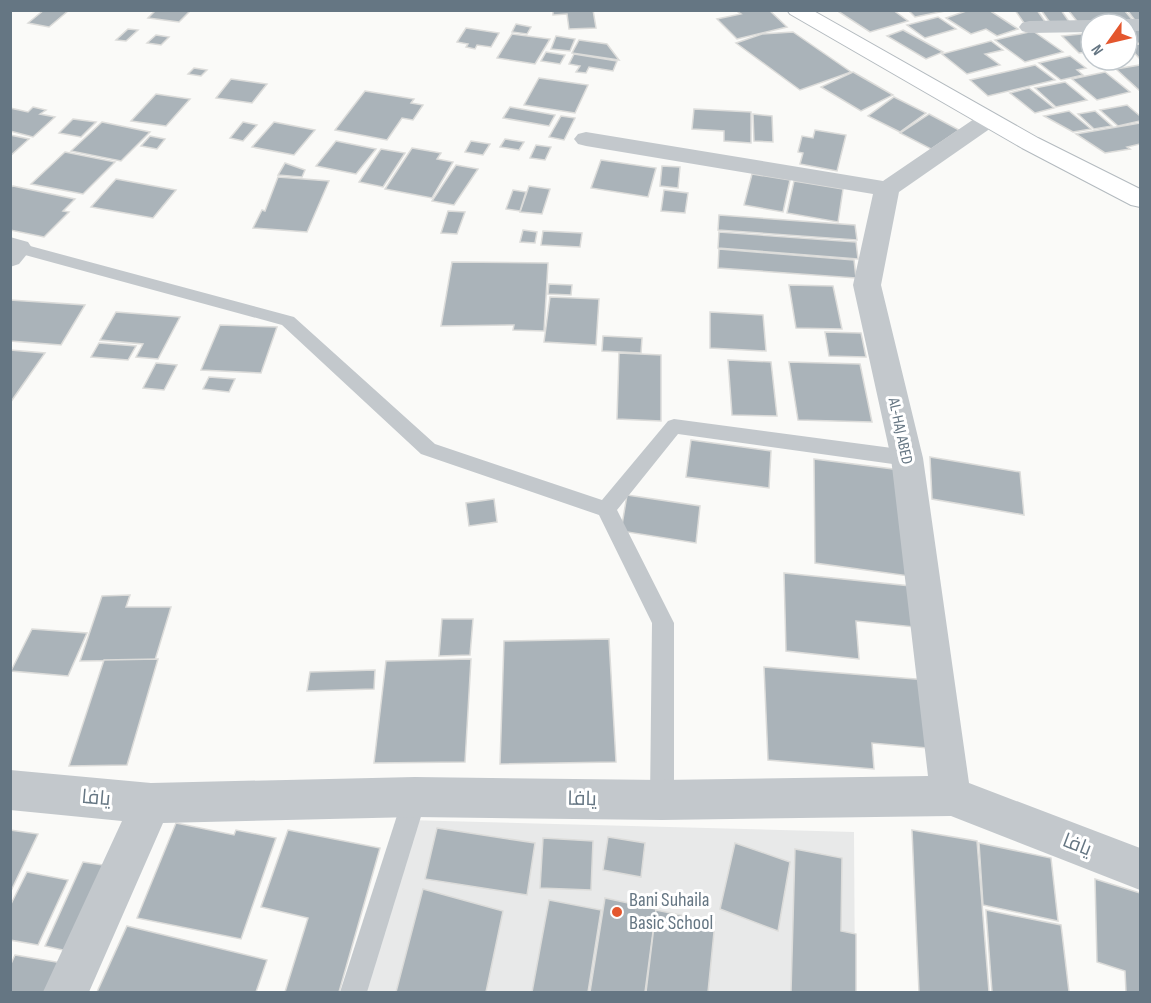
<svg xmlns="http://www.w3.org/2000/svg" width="1151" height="1003" viewBox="0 0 1151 1003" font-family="'Sofia Sans Condensed',Cairo,sans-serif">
  <rect width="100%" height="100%" fill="#fafaf8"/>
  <polygon fill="#e8e9e9" points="406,820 854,832 855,992 358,992"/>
  <g fill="#aab3b9" stroke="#dcdcda" stroke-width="1.5">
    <polygon points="44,10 63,10 68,11 49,27 28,23"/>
    <polygon points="156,10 191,10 179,22 148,18"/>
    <polygon points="553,10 593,10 596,28 569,29 567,14 553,15"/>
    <polygon points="744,10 769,10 787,27 737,39 717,19 741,14 738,12"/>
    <polygon points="836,10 893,10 908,21 870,32"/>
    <polygon points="908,10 944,10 945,11 915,17"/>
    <polygon points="969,10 989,10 1018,29 997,36 986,29 971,34 946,18"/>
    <polygon points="1015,10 1037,10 1046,23 1024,23"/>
    <polygon points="1041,10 1061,10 1070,23 1051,24"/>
    <polygon points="1068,10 1125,11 1135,23 1080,25"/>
    <polygon points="1127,10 1140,10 1140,23 1137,23"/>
    <polygon points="938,17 956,29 925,38 907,25"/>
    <polygon points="516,24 531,27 527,34 512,32"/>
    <polygon points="466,28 499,33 491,47 477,45 475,49 466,47 468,44 457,42"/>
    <polygon points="128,29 138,30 126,41 116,40"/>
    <polygon points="1140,29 1140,43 1127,44 1127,30"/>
    <polygon points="903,30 943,52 926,59 887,36"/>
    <polygon points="1033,31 1063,52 1025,62 995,40"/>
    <polygon points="793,32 851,72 800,90 736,43 762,34"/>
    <polygon points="1091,33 1091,52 1079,53 1062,36"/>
    <polygon points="512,34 550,39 535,64 497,58"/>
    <polygon points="156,35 169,37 161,45 147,43"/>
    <polygon points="556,36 575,39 570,51 551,49"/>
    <polygon points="579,40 607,44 619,60 572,53"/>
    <polygon points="991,41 1003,50 985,54 1000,65 967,74 942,54"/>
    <polygon points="1140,44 1140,59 1127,45"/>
    <polygon points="546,52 565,55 560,64 541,61"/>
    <polygon points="574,54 617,61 613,71 589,67 586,73 576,72 580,66 569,64"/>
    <polygon points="1070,56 1086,68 1077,70 1083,75 1061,80 1039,63"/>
    <polygon points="1035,65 1055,80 988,96 970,80"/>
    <polygon points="1140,65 1140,91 1116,69"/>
    <polygon points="194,68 207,70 201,76 188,74"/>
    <polygon points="853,72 893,95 861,111 821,87"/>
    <polygon points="1105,72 1130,92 1097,100 1072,79"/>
    <polygon points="539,78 588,85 575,113 524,105"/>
    <polygon points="231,79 267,84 252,103 216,98"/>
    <polygon points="1065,82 1087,100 1056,107 1035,88"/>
    <polygon points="1029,88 1054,108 1035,113 1010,93"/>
    <polygon points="365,91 414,99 411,103 423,105 413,120 402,118 387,140 335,130"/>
    <polygon points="156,94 190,99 166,126 131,121"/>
    <polygon points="894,97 926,113 900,132 868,116"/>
    <polygon points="1127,105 1140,116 1140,121 1118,126 1100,110"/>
    <polygon points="33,107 46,110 40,114 55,117 33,137 10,131 10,108 28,112"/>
    <polygon points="510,107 555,115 549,126 503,118"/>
    <polygon points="694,109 751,112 751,143 724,141 724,131 692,129"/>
    <polygon points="1069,111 1091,129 1073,132 1044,116"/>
    <polygon points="1095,111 1112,126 1094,129 1078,114"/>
    <polygon points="753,114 772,116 773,142 754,141"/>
    <polygon points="929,114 959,130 931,149 900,133"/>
    <polygon points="561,116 575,118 564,140 549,137"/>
    <polygon points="73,119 96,122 81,137 59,133"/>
    <polygon points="102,122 150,132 121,161 71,151"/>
    <polygon points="243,122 257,125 243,141 230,138"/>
    <polygon points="274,122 315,130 294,155 252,147"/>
    <polygon points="1140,123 1140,144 1127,147 1130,149 1105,153 1076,134"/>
    <polygon points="815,130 846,135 837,171 800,164 803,153 798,152 802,136 813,138"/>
    <polygon points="10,135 29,139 10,156"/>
    <polygon points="150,136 165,139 157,149 141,146"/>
    <polygon points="505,139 524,142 519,150 500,147"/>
    <polygon points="336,141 376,149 356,174 316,166"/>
    <polygon points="471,141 490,144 483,155 465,152"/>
    <polygon points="536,145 551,147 545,160 530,158"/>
    <polygon points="412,148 441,153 437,159 453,162 432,198 385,189"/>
    <polygon points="381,149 405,153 383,187 359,182"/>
    <polygon points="65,152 115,162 83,194 31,184"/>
    <polygon points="601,160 656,168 648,197 591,188"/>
    <polygon points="285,163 305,170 302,177 278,175"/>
    <polygon points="456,165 478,169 454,205 432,201"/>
    <polygon points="662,166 680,167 678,188 660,186"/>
    <polygon points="752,174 790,180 783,212 744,205"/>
    <polygon points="278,177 329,181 307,232 253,228 262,210 265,211"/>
    <polygon points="116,179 176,190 153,218 91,207"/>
    <polygon points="794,181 843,189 838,222 787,213"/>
    <polygon points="13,186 75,199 63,211 69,212 44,237 10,230 10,188"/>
    <polygon points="529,186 550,189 542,214 520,212"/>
    <polygon points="513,190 526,192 520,211 506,209"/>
    <polygon points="664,190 688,193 685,213 661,211"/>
    <polygon points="448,211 465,212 457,234 441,233"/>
    <polygon points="719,215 855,225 857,240 718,230"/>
    <polygon points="523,230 537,232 535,243 520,242"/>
    <polygon points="543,231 582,233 580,247 541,245"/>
    <polygon points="719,232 856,242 858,259 718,248"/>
    <polygon points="719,249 854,260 856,278 718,268"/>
    <polygon points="452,262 548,263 544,331 513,330 514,325 441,326"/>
    <polygon points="549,284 572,285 571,295 548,294"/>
    <polygon points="789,285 833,286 842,329 796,328"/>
    <polygon points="550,297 599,299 596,345 544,342"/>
    <polygon points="10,300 85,305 61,345 10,341"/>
    <polygon points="116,312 180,317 158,359 136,357 143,344 100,340"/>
    <polygon points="710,312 763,315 766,351 710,348"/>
    <polygon points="220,325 277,327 261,373 201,370"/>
    <polygon points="825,332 861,333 866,357 829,356"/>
    <polygon points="603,336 642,338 641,353 602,351"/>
    <polygon points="99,343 136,346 128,360 91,357"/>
    <polygon points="10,350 45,353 10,403"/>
    <polygon points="619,353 661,355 661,421 617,419"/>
    <polygon points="728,360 771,362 777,416 732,415"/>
    <polygon points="789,362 860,364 872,422 798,420"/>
    <polygon points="156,363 177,365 164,390 143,388"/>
    <polygon points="209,377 235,379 229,392 203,389"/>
    <polygon points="691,440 771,451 769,488 686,477"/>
    <polygon points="930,457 1020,472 1024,515 932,499"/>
    <polygon points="814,459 901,470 909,576 815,563"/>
    <polygon points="627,495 700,506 696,543 621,531"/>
    <polygon points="494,499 497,522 469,526 466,503"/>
    <polygon points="784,573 911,586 915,627 856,621 859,659 786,651"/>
    <polygon points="130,595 126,607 171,607 155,660 80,661 102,596"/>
    <polygon points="442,619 473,619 470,655 439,656"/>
    <polygon points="32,629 87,633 68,676 11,671"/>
    <polygon points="609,639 616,762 500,764 504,641"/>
    <polygon points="158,659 127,765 69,766 104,660"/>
    <polygon points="471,659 465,762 374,763 386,661"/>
    <polygon points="764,667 928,680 939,749 872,743 874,769 768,760"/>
    <polygon points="375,670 374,689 307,691 310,672"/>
    <polygon points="176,823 234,835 236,830 276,838 241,939 137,918"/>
    <polygon points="437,828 535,843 527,895 425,879"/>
    <polygon points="10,830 38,834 10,893"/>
    <polygon points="288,830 380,848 339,992 285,992 308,918 261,907"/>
    <polygon points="912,830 977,841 989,992 919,992"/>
    <polygon points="608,837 645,843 641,877 603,870"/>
    <polygon points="543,838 593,841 591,890 540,888"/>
    <polygon points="735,843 790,862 778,931 720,909"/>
    <polygon points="979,843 1051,858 1058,921 983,905"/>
    <polygon points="795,849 842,858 841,931 856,934 856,992 791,992"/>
    <polygon points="83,862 110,866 72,952 45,946"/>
    <polygon points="27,872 68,880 38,945 10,940 10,906"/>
    <polygon points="1095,879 1140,893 1140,992 1126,992 1125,971 1097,962"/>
    <polygon points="423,889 503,911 486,992 396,992"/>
    <polygon points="605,898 656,909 645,992 590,992"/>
    <polygon points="549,900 601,910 588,992 532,992"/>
    <polygon points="656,910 715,922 708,992 646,992"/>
    <polygon points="986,910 1061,925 1069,992 992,992"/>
    <polygon points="127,926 267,960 256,992 97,992"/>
    <polygon points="15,955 68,964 56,992 10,992 10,966"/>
  </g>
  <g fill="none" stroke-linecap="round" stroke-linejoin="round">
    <defs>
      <polygon id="secondary" points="787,10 812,10 1038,138 1140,189 1140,207 1131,205 1022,148 790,14"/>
    </defs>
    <use href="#secondary" stroke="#b3babf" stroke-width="2"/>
    <g fill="#c3c8cc" fill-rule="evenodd">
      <polygon points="19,243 294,317 435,444 602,500 668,421 674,419 907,450 914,453 916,458 914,463 907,466 678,434 617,510 674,623 674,800 671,809 662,812 653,809 650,800 652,623 599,515 421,454 282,325 14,252 11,248"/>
      <polygon points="415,785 424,788 427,797 367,992 340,992 403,797 406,788"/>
    </g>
    <g fill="#c3c8cc" fill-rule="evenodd">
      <polygon points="1127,19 1140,19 1140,31 1127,31 1127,24 1117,24 1120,21"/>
      <polygon points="1091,20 1100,24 1091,24 1091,32 1029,33 1022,31 1019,27 1022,23 1029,21"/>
      <polygon points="986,111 994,113 997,118 991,128 899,192 881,285 923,458 969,783 1140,848 1140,890 951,816 662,820 415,817 163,823 89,992 43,992 122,821 10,810 10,770 151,783 415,777 662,780 928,776 891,458 853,285 873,194 586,146 578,144 574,139 578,134 586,132 883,181 974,119 978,113"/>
      <polygon points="10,237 28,242 32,248 19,264 10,267"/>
    </g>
    <use href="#secondary" fill="#fff" fill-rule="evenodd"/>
  </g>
  <circle fill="#e4572e" stroke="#fff" stroke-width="2" cx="617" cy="912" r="6"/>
  <g text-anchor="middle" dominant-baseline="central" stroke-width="6" stroke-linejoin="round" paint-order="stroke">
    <g font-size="16" fill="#657683" stroke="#fff">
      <text transform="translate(900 431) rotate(78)">AL-HAJ ABED</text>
    </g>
    <g font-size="20" fill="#657683" stroke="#fff">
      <text transform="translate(96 798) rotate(5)">يافا</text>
      <text transform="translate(582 799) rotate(1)">يافا</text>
      <text transform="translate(1077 845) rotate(21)">يافا</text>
    </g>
    <g font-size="20" fill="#657683" stroke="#fff" text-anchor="start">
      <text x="629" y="900">Bani Suhaila<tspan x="629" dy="23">Basic School</tspan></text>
    </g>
  </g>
  <rect width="1151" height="1003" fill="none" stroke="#657683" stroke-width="24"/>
  <g transform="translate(1109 42) rotate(236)"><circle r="28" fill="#ffffff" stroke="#c1c8cd" stroke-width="1.5"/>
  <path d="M0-4.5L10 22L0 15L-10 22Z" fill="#e4572e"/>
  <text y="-9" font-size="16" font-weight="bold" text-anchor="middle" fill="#657683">N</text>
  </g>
</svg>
